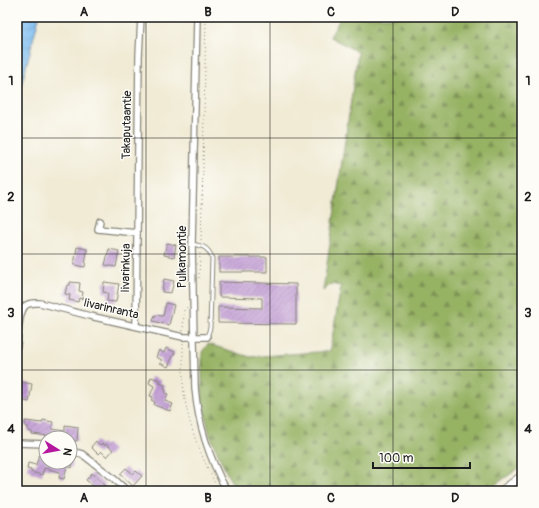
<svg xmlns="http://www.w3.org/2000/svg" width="539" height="508" viewBox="0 0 539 508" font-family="Pangolin,sans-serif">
  <defs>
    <pattern id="forest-firs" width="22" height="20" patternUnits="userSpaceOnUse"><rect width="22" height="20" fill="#96b264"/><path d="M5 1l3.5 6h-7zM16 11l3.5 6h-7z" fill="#7a9052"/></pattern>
    <pattern id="water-waves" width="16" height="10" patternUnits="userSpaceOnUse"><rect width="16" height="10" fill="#7cbcf0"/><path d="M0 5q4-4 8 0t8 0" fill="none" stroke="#6ba1cd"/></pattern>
    <pattern id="building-hatch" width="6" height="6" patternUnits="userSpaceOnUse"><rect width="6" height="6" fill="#bf99d3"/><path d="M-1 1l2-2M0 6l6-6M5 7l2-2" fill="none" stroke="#9a7caa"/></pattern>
  </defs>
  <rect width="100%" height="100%" fill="#fdfcf7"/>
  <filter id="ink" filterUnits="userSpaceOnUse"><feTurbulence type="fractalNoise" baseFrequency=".025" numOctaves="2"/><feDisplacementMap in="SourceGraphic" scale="8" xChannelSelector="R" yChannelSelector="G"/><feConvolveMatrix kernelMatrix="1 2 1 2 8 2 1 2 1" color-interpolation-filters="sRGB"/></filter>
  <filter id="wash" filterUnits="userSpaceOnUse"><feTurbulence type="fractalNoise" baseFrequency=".012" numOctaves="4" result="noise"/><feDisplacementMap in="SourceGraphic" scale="16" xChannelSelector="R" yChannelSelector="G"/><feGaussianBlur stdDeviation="0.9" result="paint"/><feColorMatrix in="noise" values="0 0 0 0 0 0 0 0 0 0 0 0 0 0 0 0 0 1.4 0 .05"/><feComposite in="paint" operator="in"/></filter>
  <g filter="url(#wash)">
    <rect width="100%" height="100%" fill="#f1ebd5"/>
    <polygon fill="url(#forest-firs)" stroke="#596740" points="341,17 522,17 522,466 486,491 237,491 228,476 210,436 202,401 202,352 208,344 250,357 330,351 341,286 331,284 323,291 358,52 330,37"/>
    <polygon fill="url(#water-waves)" stroke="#4c6c86" points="17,17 39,17 17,102"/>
    <g id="blocks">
      <g fill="url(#building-hatch)">
        <polygon points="167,243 176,245 174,257 164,255"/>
        <polygon points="77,247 87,249 85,267 74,265"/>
        <polygon points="109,249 119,251 116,267 105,265"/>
        <rect x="219" y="257" width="48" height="15"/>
        <polygon points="164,279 174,281 171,293 162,292"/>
        <polygon points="70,282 80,283 79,291 83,292 82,299 79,298 78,302 69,300 70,295 65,294 67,285 70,285"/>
        <polygon points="104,282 119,284 116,302 107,301 108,293 103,292"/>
        <polygon points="219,282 296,284 296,324 218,323 218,307 262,308 262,298 219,297"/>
        <polygon points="166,303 174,305 169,325 153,321 155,315 163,316"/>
        <polygon points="166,348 175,352 168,367 160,363 162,360 156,357 159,350 164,353"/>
        <polygon points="151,377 160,380 160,383 165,385 164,389 166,390 165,393 168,394 165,401 173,404 170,411 154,405 155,402 151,400 153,397 150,396 154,386 149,383"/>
        <polygon points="22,382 32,384 29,402 19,400"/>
        <polygon points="43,420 53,422 52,429 65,431 65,425 78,427 77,441 70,440 70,438 57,438 58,437 32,434 32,432 28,431 28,427 25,426 25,421 42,423"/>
        <polygon points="96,441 100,445 102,443 105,446 106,444 113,450 107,457 101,451 98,454 91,447"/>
        <polygon points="39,455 46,457 46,462 73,462 72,468 67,466 64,479 59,478 60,472 44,468 42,475 31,472 31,470 27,469 28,463 36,465"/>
        <polygon points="126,468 133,474 136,471 142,476 133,486 120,474"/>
        <polygon points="92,473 106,486 101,491 89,491 93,486 86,480"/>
      </g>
    </g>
  </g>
  <g filter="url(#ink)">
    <use href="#blocks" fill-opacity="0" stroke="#868478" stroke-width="1"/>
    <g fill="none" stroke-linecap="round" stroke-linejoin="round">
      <defs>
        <path id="lane" d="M192 244C203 246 208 247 212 258L210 328 207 337"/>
        <g id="street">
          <path d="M197 17 192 244 195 388C198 423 210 460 227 491"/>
          <polyline points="100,221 98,229 137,233"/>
          <polyline points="136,326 139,56 141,17"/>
          <path d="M17 346C18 336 18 314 25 306 29 302 35 303 40 303L90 316 183 337H207"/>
          <polyline points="17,443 46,444"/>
          <polyline points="70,451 82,454 112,477 123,487 121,491"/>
        </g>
        <polyline id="secondary" points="502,491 522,476"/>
      </defs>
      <use href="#lane" stroke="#868478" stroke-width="5"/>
      <use href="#street" stroke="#868478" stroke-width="8"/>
      <use href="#secondary" stroke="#868478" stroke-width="10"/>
      <g stroke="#868478" stroke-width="1" stroke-dasharray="1 3" stroke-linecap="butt">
        <polyline points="201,240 203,167 206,17"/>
        <polyline points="199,278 200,252"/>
        <polyline points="183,331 184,310 188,306"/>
        <path d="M183 343C183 356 183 370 183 383 186 423 201 456 219 491"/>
        <polyline points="518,491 522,488"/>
      </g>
      <use href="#lane" stroke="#fff" stroke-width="3"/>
      <use href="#street" stroke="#fff" stroke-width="5.5"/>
      <use href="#secondary" stroke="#fff" stroke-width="8"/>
    </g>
  </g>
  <path fill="none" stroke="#1c1c1c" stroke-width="1" stroke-opacity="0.55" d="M146 17V491M270 17V491M393 17V491M17 138H522M17 254H522M17 370H522"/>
  <g text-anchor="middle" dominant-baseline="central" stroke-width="3" stroke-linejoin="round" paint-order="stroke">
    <g font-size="12" fill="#1c1c1c" stroke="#fdfcf7">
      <text transform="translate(127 125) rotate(-89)">Takaputaantie</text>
      <text transform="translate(182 257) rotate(-90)">Pulkamontie</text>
      <text transform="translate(126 268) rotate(-89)">Iivarinkuja</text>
      <text transform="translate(111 309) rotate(13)">Iivarinranta</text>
    </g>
  </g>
  <rect width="539" height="508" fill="none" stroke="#fdfcf7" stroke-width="44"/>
  <g transform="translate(58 450) rotate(101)"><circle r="19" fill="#fdfcf7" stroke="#a3a29f"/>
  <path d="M0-3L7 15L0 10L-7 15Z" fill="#b5179e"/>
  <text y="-6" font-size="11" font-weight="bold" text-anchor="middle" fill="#1c1c1c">N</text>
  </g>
  <path d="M373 462v6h97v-6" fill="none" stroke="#1c1c1c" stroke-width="2"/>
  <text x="379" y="462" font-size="12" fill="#1c1c1c" stroke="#fdfcf7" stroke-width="3" paint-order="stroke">100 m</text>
  <rect x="22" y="22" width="495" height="464" fill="none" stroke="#1c1c1c" stroke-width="1.5"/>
  <g font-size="13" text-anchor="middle" font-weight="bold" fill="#1c1c1c">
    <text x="84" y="16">A</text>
    <text x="208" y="16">B</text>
    <text x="331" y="16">C</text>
    <text x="455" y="16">D</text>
    <text x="11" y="85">1</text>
    <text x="528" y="85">1</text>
    <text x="11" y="201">2</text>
    <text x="528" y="201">2</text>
    <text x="11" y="317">3</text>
    <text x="528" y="317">3</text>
    <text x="11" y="433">4</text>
    <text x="528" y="433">4</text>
    <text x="84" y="502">A</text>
    <text x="208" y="502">B</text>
    <text x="331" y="502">C</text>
    <text x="455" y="502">D</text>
  </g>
</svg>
